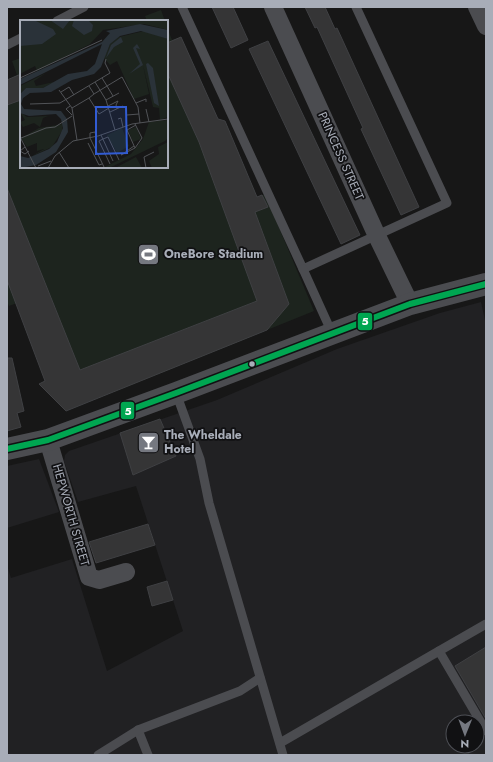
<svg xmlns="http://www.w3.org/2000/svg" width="493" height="762" viewBox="0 0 493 762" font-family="Jost,sans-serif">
  <rect width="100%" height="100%" fill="#171717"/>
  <g fill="#212123" fill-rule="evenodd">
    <path d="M481 302 486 325V755H7V565L11 578 72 559 107 671 183 631 136 486 78 502 64 461 65 455 69 451 217 400 337 349 440 313ZM453 722H477V746H453Z"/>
    <polygon points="39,459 59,512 7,528 7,466"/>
  </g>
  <g fill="#1d241e">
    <polygon points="161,10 165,21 147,21 145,16"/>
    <polygon points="167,27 172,40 181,37 218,119 225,121 257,197 265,194 314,311 66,411 39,384 45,381 17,303 9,306 7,302 7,80 17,75 12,61 21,58 21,167 167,167"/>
  </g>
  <g fill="#353536" stroke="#3f4043">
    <polygon points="212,7 233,7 248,40 231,48"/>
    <polygon points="305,7 325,7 335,29 337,28 419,207 401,215 361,129 363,128 317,27 315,28"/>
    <polygon points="181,37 218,119 225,121 257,197 262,195 268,207 255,212 289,304 267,330 66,411 39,384 45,381 7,280 7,188 80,370 257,301 199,142 167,72 167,43"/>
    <polygon points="268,41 360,235 341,244 249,49"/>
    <polygon points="21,74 21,100 7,105 7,80"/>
    <polygon points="7,358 12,358 24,411 17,413 21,427 7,431"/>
    <polygon points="160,419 176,456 133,475 120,433"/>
    <polygon points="148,524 155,545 96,563 89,542"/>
    <polygon points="167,581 173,600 152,606 147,587"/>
    <polygon points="486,647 486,719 455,666"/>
  </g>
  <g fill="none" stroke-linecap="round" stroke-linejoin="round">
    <g stroke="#4b4c50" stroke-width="9">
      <polyline points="182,7 303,269 447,203 356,7"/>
      <polyline points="57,21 84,7"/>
      <polyline points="7,45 21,38"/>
      <polyline points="303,269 332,333"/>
      <polyline points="176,393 200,459 209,503 283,755"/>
      <polyline points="439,651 486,624"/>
      <polyline points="138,730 148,755"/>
      <polyline points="280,743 439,651 486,731"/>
      <polyline points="98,755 138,730 240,691 260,678"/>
    </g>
    <g stroke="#4b4c50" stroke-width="18">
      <polyline points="273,7 377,236 410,304"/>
      <polyline points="477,7 486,26"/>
      <polyline points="48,440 89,577 99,580 126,572"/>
    </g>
    <polyline stroke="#4b4c50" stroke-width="22" points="7,449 48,440 176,393 410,304 486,284"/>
    <defs>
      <polyline id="bus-1" points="7,449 48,440 176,393 410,304 486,284"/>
    </defs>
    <use href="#bus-1" stroke="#111113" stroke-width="9"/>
    <use href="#bus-1" stroke="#00a651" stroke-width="6"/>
  </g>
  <defs>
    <symbol id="stadium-square" viewBox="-11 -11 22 22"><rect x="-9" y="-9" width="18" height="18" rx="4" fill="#757880" stroke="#111113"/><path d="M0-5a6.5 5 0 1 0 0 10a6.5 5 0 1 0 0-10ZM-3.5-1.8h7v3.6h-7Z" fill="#fff"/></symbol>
    <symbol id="bar-square" viewBox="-11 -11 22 22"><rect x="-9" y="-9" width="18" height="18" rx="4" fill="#757880" stroke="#111113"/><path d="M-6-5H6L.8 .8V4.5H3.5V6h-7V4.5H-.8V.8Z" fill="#fff"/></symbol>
  </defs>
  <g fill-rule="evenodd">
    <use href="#stadium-square" x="136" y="242" width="25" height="25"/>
    <use href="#bar-square" x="136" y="430" width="25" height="25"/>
  </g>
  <circle fill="#a8adb8" stroke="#111113" stroke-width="1.5" cx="252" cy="364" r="3.5"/>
  <g text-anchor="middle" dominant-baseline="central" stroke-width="3.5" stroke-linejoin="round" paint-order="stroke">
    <g font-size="12" fill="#a8adb8" stroke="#111113">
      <text transform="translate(341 156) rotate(66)">PRINCESS STREET</text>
      <text transform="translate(71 515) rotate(74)">HEPWORTH STREET</text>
    </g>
    <g font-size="12" font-weight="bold" fill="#a8adb8" stroke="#111113" text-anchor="start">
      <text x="164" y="254">OneBore Stadium</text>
      <text x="164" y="435">The Wheldale<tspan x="164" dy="14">Hotel</tspan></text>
    </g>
  </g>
  <g transform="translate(20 20)">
    <rect width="148" height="148" fill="#171717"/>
    <path d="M0 0H148V10L124 4 83 10 70 24 17 51 15 46 0 54ZM124 11 148 19V97L140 100 139 88 133 87 123 45 129 74 114 79 97 41 90 45 84 38 90 24 99 17ZM26 53 14 61 16 66 34 62 23 68H6L0 74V66ZM0 92 7 97 28 96 23 98 20 107 14 103 3 107 0 102 5 100ZM148 100V118L145 121 89 148H83L111 134 123 119 129 102ZM43 104 42 111 32 127 12 136 24 129 17 131V123L7 127 1 118 19 108ZM116 107 121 119 113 122 108 110ZM102 108 109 126 97 133 87 115ZM148 122V148H132L129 141 139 134 138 127ZM116 137 122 148H95Z" fill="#1d241e"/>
    <path d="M0 0 16 1 33 9 36 14 22 24 0 26ZM30 0H50L43 9ZM54 0H68L73 5 72 11 64 15 52 6ZM120 4 148 10V19L121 11 100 16 90 24 81 47 74 54 52 60 31 72 10 73 3 78 1 84 4 89 41 91 47 99 48 112 36 132 16 145 0 148V136L8 138 29 129 37 122 43 108 41 99 36 94 9 96 0 93V74L6 68H23L48 54 67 51 75 44 82 24 0 65V59L82 22 90 13 86 11ZM101 17 103 22 94 27 86 38 91 25ZM117 24 120 29 116 28 123 45 109 54 120 44 113 28ZM128 43 133 48 139 86 134 83 126 44Z" fill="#2a3239"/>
    <path fill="none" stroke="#515357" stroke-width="1" d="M0 58 82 20M82 58 87 66 102 57 118 87 120 103M75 62 90 53 85 43 86 39M69 66 74 74 69 78 79 94 89 88M39 70 52 88M41 72 49 67 54 75M74 74 87 66 93 76M86 80 99 73M116 83 126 79V82M10 84 40 83 75 62 86 80 95 110M50 86 46 89 52 95M88 86 98 81 96 85 97 89M52 88 57 120M52 88 69 78M126 89 129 102M90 92 103 86M107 95 119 94M98 99 101 98 103 107M115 104 122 118 115 128 107 110 116 105M81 115 93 141M0 117 16 148M1 118 26 108 35 107 52 96M70 118 84 147M70 118V113L75 112 76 117M68 123 79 145 82 144M114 126 101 135 115 128M5 127 0 131 5 134 9 131M39 132 49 148M90 144 79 121 83 119 88 117 99 140M18 146 31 141M28 148 35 136 53 121 78 116 112 104 148 99M126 148 124 137 134 132"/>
    <path fill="#325cd3" fill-opacity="0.15" stroke="#325cd3" stroke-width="2" d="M76 87H106L107 133 76 134Z"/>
    <rect width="148" height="148" fill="none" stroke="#a8adb8" stroke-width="2"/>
  </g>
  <g stroke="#111113" stroke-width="1.5">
    <rect x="357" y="312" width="16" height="19" rx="4" fill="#00a651"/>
    <rect x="120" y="401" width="15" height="19" rx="4" fill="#00a651"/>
  </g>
  <g font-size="11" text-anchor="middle" font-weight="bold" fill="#fff">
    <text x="365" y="325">5</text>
    <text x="128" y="415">5</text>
  </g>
  <rect width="493" height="762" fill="none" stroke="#a8adb8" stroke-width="16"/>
  <g transform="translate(465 734) rotate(181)"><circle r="19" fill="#111113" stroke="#4d4f55"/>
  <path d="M0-3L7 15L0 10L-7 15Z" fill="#757880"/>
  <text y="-6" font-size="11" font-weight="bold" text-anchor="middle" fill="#a8adb8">N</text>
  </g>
</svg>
